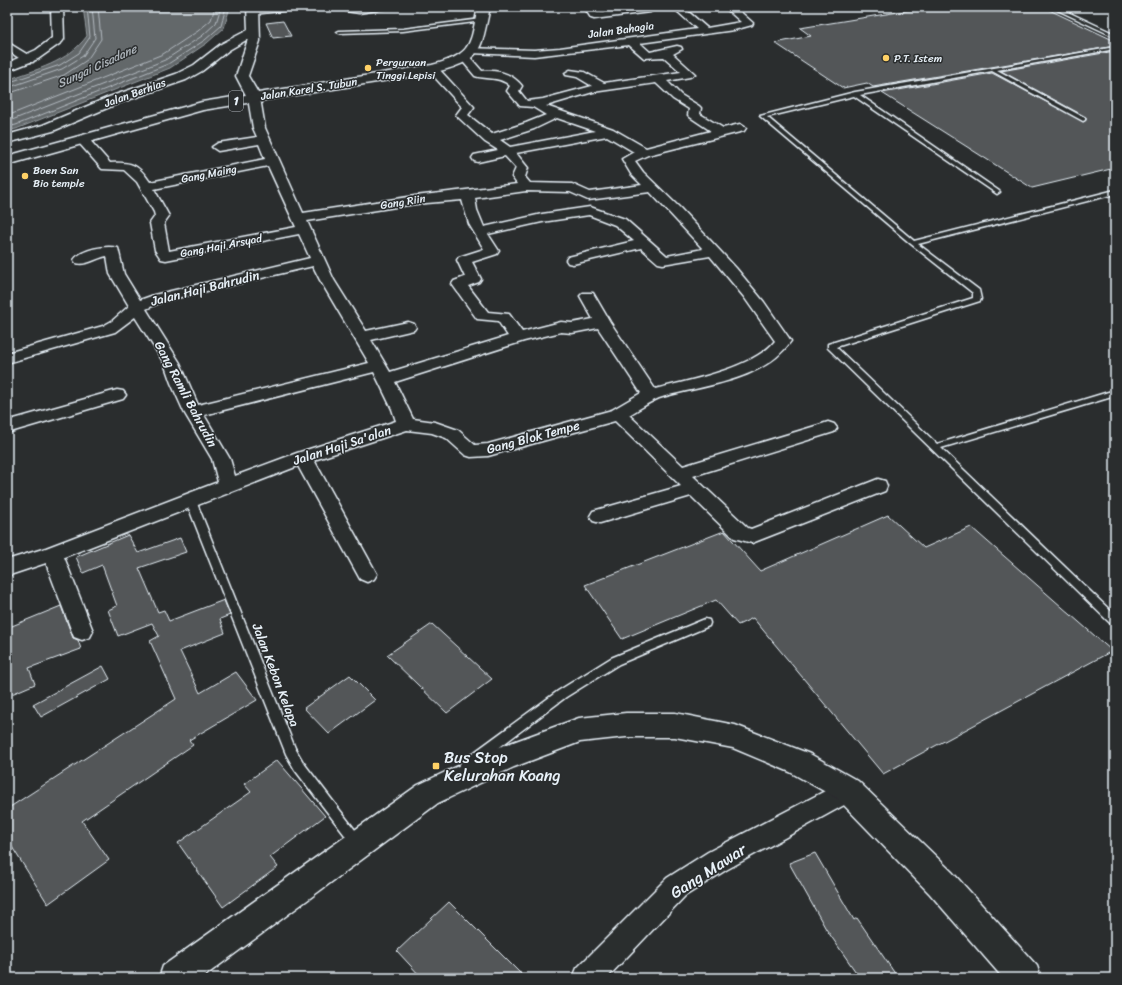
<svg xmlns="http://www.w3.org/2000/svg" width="1122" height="985" viewBox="0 0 1122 985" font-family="Sriracha,sans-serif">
  <rect width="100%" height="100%" fill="#2a2d2e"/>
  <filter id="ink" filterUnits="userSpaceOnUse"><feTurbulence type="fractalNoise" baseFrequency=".025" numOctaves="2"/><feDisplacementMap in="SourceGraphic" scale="8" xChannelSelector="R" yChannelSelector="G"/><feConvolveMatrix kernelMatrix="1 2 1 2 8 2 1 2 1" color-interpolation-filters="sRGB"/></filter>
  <g filter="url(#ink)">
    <path fill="#63686b" stroke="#989fa3" d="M83 7H230L224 28 207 43 170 68 16 129 7 131V80C37 69 67 63 87 36Z"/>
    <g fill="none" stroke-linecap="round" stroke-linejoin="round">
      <g stroke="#b3bac0" stroke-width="1">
        <polyline points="7,83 60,65 79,53 90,37 87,7"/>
        <polyline points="7,88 62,69 83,56 95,38 92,7"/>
        <polyline points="7,94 64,75 87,60 101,39 98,7"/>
        <polyline points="7,116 163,54 198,31 211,20 215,7"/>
        <polyline points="7,122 165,60 202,36 216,23 221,7"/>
        <polyline points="7,127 16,125 168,64 205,40 221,26 226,7"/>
      </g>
    </g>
    <g fill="#535759" stroke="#e8f1f8">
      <polygon points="929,7 1043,7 1115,41 1115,46 873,87 867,83 843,88 775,43 811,36 800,28"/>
      <polygon points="283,21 291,36 273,38 266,23"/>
      <polygon points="1115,51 1115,168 1032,188 882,93 992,73 1084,122 1086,120 1086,117 1001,71"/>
      <polygon points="888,515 924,548 971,527 1112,651 883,774 753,618 738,625 716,600 622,639 585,585 724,531 760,571"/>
      <polygon points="128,535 138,553 180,538 186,552 139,568 158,612 164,610 169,621 224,600 230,615 220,619 225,633 180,651 200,693 236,672 257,700 189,740 193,745 82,821 109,860 48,904 7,839 7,809 176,699 150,641 159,636 152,623 118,636 108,610 117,606 102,565 83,573 76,557"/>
      <polygon points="61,606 73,638 78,640 81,649 29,668 35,684 7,696 7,628"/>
      <polygon points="432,624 492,679 447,713 387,655"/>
      <polygon points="103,666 110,679 41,717 33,704"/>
      <polygon points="350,675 375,700 329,734 304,708"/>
      <polygon points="277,760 325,816 270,857 278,867 223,907 178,843 251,792 244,784"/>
      <polygon points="815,853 854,920 857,918 898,978 860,978 826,929 789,863"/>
      <polygon points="449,902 525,978 422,978 397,951"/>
    </g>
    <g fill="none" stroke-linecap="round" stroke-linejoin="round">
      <defs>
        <g id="service">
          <polygon points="301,7 317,7 253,14 251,13"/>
          <polygon points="344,7 359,11 384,7 395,7 359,13 346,11"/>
          <polygon points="1051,7 1057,7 1115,34 1115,37"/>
          <polygon points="481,19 483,20 483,21 403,31 339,33 337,32 339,31 403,29"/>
          <polygon points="1115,47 1115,49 997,70 1085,118 1085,120 1083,121 992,71 860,95 999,191 1000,192 997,194 854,96 767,117 914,241 1115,190 1115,194 918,244 979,290 981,299 980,301 836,347 937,444 1115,390 1115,396 941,448 1115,615 1115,625 1111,624 828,348 828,344 973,298 973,293 911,244 760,116 855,92"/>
          <polygon points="191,498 196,501 295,748 303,762 362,839 364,843 362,847 358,849 354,847 295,770 286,754 186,501"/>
          <polygon points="705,619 709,620 710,623 709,626 619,664 566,697 469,770 465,771 461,770 459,766 461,762 558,691 611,658"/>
        </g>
        <g id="minor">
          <polygon points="584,7 594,7 597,13 653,7 655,9 650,12 594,19 591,18"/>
          <path d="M681 7 684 8 707 28 741 22 724 7H735L753 23 752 25 734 30 640 43 650 52 677 46 681 47 682 49 673 54 695 74 690 77 667 81 681 95 699 106 701 108 700 114 723 128 740 124 746 128 744 131 648 155 635 161 643 172 680 208 736 268 764 302 791 341C763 382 702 385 659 398 649 402 638 410 629 415L683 466 822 424 828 422 834 424 837 428 834 432 693 476 748 528 751 529 878 479 885 481 887 486 885 491 752 543 734 538 691 496 600 523 593 521 590 516 593 511 681 486 615 421 488 456 471 457 465 455 446 438 432 433 407 430 314 460 377 574 374 579 367 582 360 579 298 466 64 557 93 631 90 637 82 640 74 637 46 563 7 576V560L46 548 218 482 212 459 184 412 171 383 164 363 135 317 115 332 7 363V353L103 326 112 321 129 306 110 274 107 256C96 258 86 266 76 263L74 260C81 249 106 245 118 248L124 274 140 300 154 295 310 258 299 234 166 260 161 259 155 250 150 223 155 216 154 212 137 182 124 170 102 169 79 143 77 140 79 137H87L110 163C131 162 138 164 150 182L265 159 259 144 218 151 212 147 218 143 257 137 253 128 248 98 254 95 260 98 265 128 303 213 415 196 517 184 512 177 516 168 505 156 478 162 474 161 472 158 474 155 498 150 485 142 458 117 456 115 462 107 429 71 428 69 429 67H437L474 107 468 115 492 134 526 123 546 115 533 107 520 106 507 91 510 86C500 76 488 80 475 76L459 57 460 55H468L482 71C497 70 512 73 522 86L519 91 527 101 543 99 592 86 577 77 566 75 565 73 570 70 584 72 604 83 681 72 664 57 644 58 629 45 534 56 471 53 466 50 467 48 534 50 560 48 697 29 678 12 676 10ZM656 83 673 99 689 109 688 115 690 117 711 131 646 148 613 129 546 106 593 92ZM557 118 595 131 510 147 500 140 534 129ZM607 136 634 152 622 159 631 174 642 185 590 192 572 184 530 183 525 177 528 168 516 153ZM268 166 296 227 169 251 164 223 169 216 154 189ZM526 191 570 192 588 200 650 192 703 249 667 256 625 219 590 207 542 214 484 227 477 210 475 198ZM462 200 469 224 484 249 459 257 457 260 465 277 454 281 452 284 477 319 498 321 508 336 390 372 371 340 414 330 416 327 414 324 408 322 366 331 334 280 307 221 415 204ZM589 215 615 225 634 241 568 257 566 260 568 263 573 264 641 248 658 263 663 264 710 256 744 297 775 341C754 368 688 381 655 389L610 322 593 293H583L580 296 593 319 572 323 561 322 522 332 509 314 488 312 468 286 479 282 481 279 472 262 497 254 499 251 488 234 542 222ZM313 266 320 280 369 363 198 405 180 363 146 309 164 301ZM598 328 641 393 612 410 488 444 475 445 458 430 435 422 413 419 395 382 524 341 561 332 572 333ZM374 372 392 409 396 421 297 453 235 476 230 459 204 415Z"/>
          <polygon points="7,42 33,58 34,60 33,62 25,62 7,50"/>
          <polygon points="117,390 123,391 126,395 123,399 7,433 7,421"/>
          <polygon points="848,779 857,782 860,790 857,798 726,870 685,896 607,978 573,978 577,968 667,878 708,852"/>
        </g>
        <g id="tertiary">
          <polygon points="51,7 63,7 64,39 62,42 38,59 7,71 7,63 36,50 52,38"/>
          <polygon points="247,7 259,7 260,41 248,76 261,98 259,101 249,101 236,76 248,39 229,50 202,71 186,80 119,103 53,131 7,143 7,135 43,125 109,97 176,74 194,65 221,44 248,30"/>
        </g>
        <polygon id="primary" points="626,713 675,713 735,725 810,754 858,781 952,872 1037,966 1041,978 1003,978 930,894 838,799 790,772 733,748 675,737 626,737 580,742 514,767 438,803 202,978 159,978 163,966 418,785 494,749 579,718"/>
        <path id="trunk" d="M478 7H490C480 53 483 60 433 73L203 110 7 165V156L202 102 432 65C474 54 470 44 478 7Z"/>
      </defs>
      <use href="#service" stroke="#e8f1f8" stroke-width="3"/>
      <use href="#minor" stroke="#e8f1f8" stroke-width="3"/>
      <use href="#tertiary" stroke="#e8f1f8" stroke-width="3"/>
      <use href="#primary" stroke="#e8f1f8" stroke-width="3"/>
      <use href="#trunk" stroke="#e8f1f8" stroke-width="3"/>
      <use href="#service" fill="#2a2d2e" fill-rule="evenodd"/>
      <use href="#minor" fill="#2a2d2e" fill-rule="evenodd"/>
      <use href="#tertiary" fill="#2a2d2e" fill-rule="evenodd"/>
      <use href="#primary" fill="#2a2d2e" fill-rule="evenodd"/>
      <use href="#trunk" fill="#2a2d2e" fill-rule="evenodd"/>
    </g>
  </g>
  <g fill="#ffd166" stroke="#2a2d2e" stroke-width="1.5">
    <circle cx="886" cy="58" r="4"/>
    <circle cx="368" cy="68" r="4"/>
    <circle cx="25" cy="176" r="4"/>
    <rect x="432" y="762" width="8" height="8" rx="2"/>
  </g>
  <g text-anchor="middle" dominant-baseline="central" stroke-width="3" stroke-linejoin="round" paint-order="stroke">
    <g font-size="11" fill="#e8f1f8" stroke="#2a2d2e">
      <text transform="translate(621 30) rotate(-8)">Jalan Bahagia</text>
      <text transform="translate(309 89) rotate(-9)">Jalan Karel S. Tubun</text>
      <text transform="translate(135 93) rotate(-20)">Jalan Berhias</text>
      <text transform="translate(209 174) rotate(-11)">Gang Maing</text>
      <text transform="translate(403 202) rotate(-9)">Gang Riin</text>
      <text transform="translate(221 246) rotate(-11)">Gang Haji Arsyad</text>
    </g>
    <g font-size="11" fill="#e8f1f8" stroke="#2a2d2e" text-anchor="start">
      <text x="894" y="58">P.T. Istem</text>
      <text x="376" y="62">Perguruan<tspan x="376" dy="13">Tinggi Lepisi</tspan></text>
      <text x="33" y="170">Boen San<tspan x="33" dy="13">Bio temple</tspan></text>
    </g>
    <g font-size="12" font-style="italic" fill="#acb3b9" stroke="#2a2d2e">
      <text transform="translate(97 66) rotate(-25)">Sungai Cisadane</text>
    </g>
    <rect fill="#2a2d2e" stroke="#afb6bb" stroke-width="1" x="229" y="91" width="14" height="20" rx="3"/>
    <g font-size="12" font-weight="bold" fill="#e8f1f8">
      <text x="236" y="101">1</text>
    </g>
    <g font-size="13" fill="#e8f1f8" stroke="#2a2d2e">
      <text transform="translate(205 288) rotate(-14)">Jalan Haji Bahrudin</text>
      <text transform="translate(186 394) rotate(62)">Gang Ramli Bahrudin</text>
      <text transform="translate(533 437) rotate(-15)">Gang Blok Tempe</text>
      <text transform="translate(342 445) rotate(-18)">Jalan Haji Sa'alan</text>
      <text transform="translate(276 675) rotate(69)">Jalan Kebon Kelapa</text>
    </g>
    <g font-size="16" fill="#e8f1f8" stroke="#2a2d2e" text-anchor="start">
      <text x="444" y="757">Bus Stop<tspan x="444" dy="18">Kelurahan Koang</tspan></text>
    </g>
    <g font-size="16" fill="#e8f1f8" stroke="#2a2d2e">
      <text transform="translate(708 871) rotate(-33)">Gang Mawar</text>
    </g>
  </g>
  <rect width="1122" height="985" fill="none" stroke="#2a2d2e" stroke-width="24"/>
  <rect x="12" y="12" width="1098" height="961" fill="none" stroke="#e8f1f8" stroke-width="1.5" filter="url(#ink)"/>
</svg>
